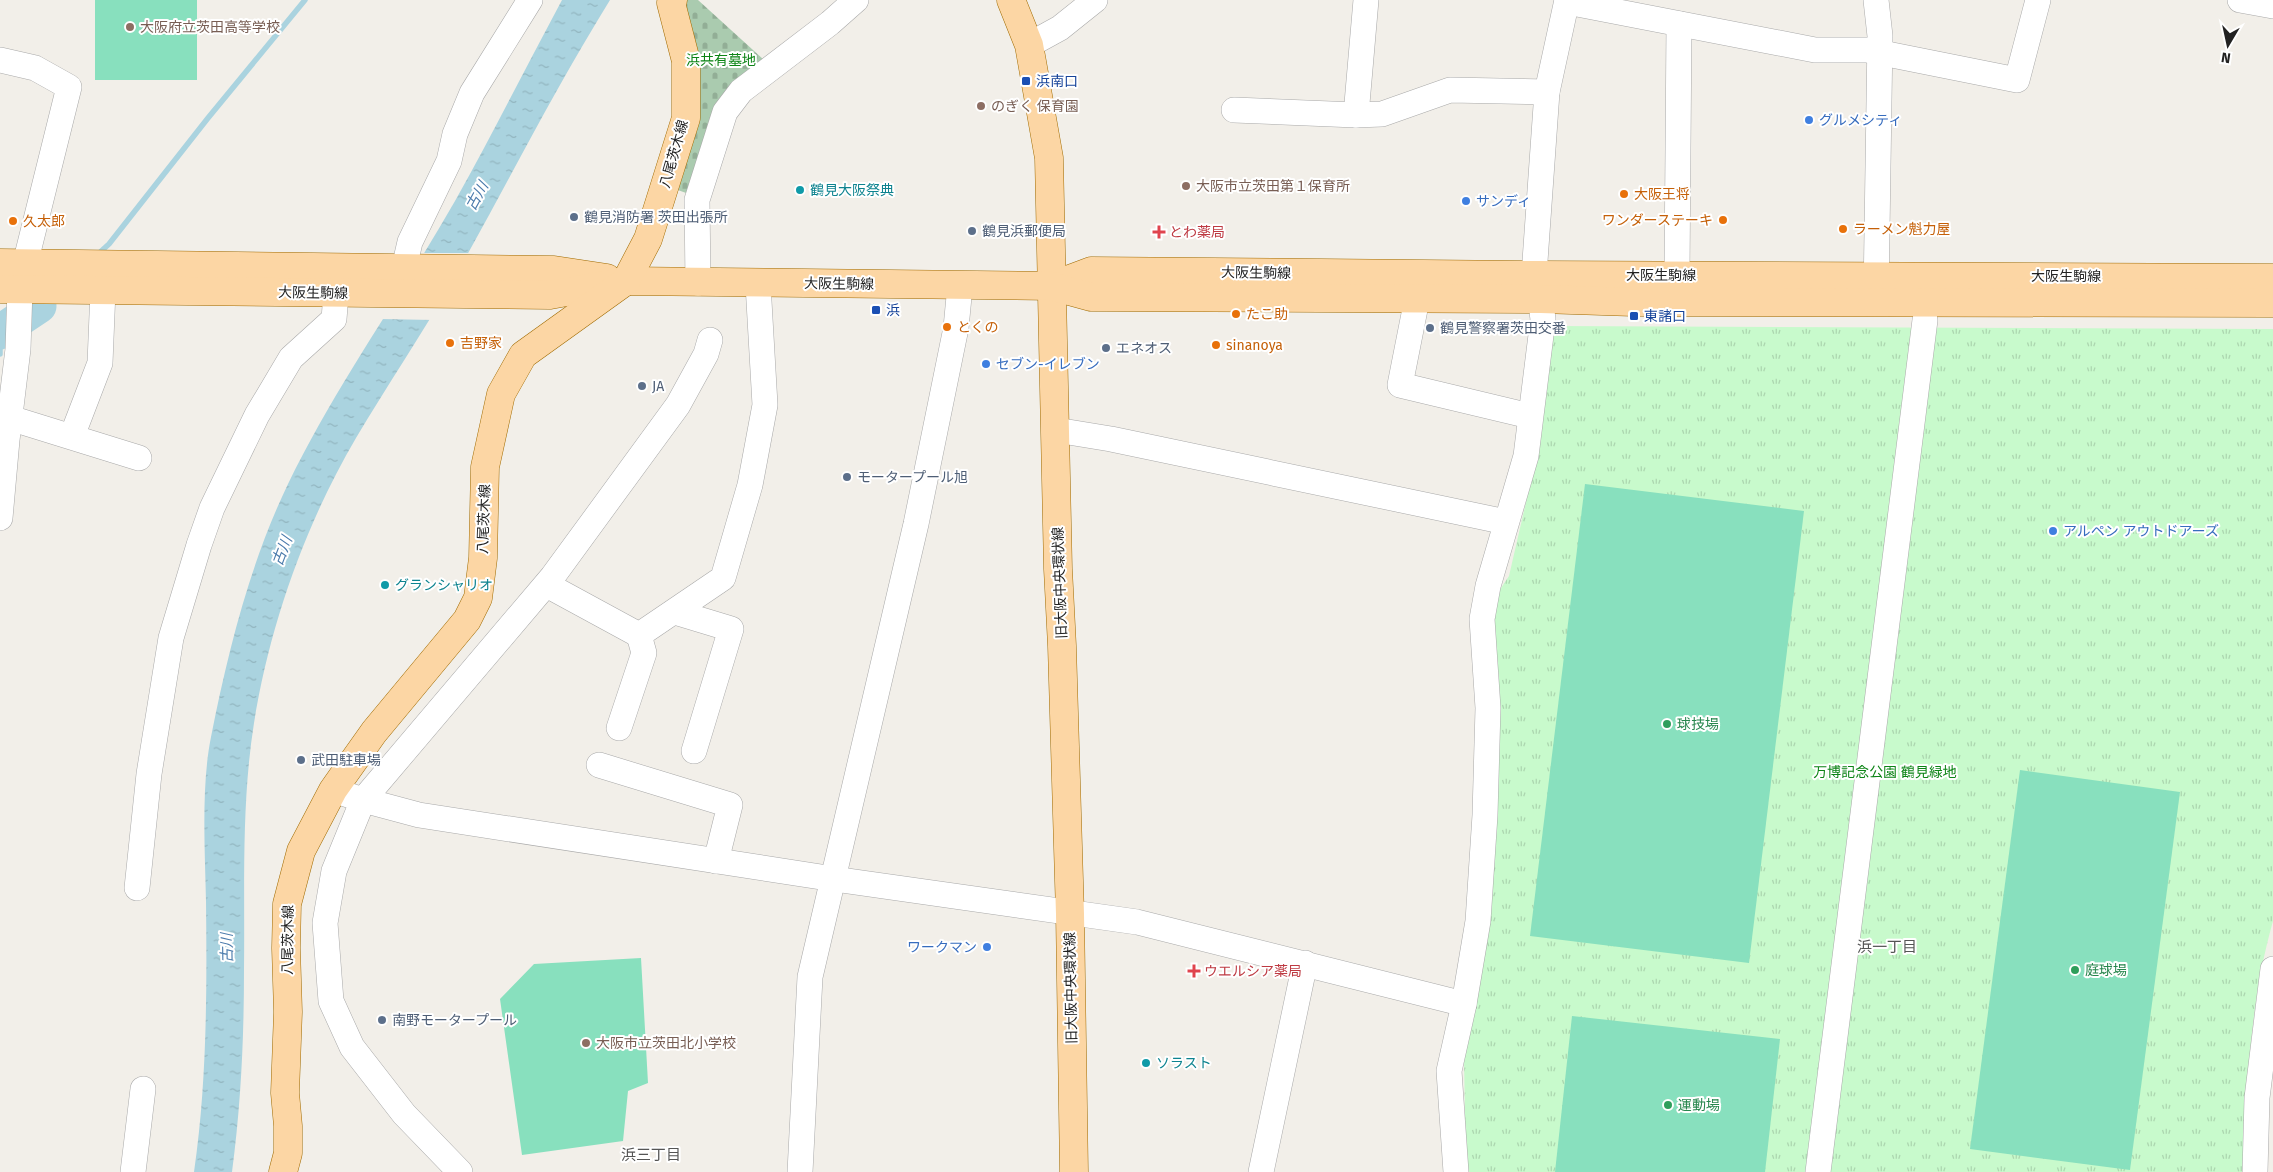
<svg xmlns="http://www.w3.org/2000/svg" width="2273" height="1172" viewBox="0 0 2273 1172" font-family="'Fira Sans','Noto Sans JP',sans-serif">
  <defs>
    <pattern id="cemetery-stones" width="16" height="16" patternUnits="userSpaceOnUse" patternTransform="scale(1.25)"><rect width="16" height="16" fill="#aacbaf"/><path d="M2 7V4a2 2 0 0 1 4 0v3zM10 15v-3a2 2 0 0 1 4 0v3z" fill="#92ae96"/></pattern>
    <pattern id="park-tufts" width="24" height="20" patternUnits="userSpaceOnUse" patternTransform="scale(1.25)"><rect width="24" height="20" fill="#c8facc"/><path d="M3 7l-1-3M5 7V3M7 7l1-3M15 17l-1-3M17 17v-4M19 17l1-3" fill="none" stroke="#acd6af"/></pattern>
    <pattern id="water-ripples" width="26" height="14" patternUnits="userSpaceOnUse" patternTransform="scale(1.25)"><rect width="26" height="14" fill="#aad3df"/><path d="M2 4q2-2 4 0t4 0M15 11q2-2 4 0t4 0" fill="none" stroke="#92b5bf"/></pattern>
  </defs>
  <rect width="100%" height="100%" fill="#f2efe9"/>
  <polygon fill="url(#cemetery-stones)" points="683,0 698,0 765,61 689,194 675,189"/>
  <path fill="url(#park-tufts)" d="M1553 326 2273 329V921C2250 1002 2246 1088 2245 1172H1466L1464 1059 1494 864 1499 678 1492 625 1495 597 1509 576 1535 463Z"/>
  <g fill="#88e0be">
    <rect x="95" y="0" width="102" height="80"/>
    <polygon points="1585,484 1804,511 1749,963 1530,936"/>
    <polygon points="2020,770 2180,792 2130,1170 1970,1149"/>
    <polygon points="641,958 648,1083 628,1091 623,1141 522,1155 500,999 534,964"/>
    <polygon points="1572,1016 1780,1039 1765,1172 1555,1172"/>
  </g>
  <path fill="url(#water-ripples)" d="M562 0H610C553 92 505 188 452 282 421 335 387 386 356 438 305 525 270 624 254 723 241 805 245 887 244 970 244 1037 241 1105 232 1172H194C207 1083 207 991 206 901 205 851 201 786 211 737 228 651 250 563 288 484 336 385 401 296 455 201 492 135 526 67 562 0Z"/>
  <polygon fill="#f2efe9" points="421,253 471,253 433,320 380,319"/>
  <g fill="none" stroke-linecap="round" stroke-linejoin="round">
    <g stroke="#aad3df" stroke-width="5.5">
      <polyline points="97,255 109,244 208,118 305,0"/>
      <polyline points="0,343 0,354"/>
    </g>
    <polyline stroke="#aad3df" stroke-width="35" points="0,332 39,306"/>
    <defs>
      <g id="minor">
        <polyline points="1876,0 1880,36 1876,297"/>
        <polyline points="2240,0 2273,6"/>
        <polyline points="1567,2 1815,50 1867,50 2017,80 2038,0"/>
        <polyline points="1029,45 1060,28 1095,0"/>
        <polyline points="0,60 35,68 69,87 25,264"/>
        <polyline points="1234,110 1356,115 1382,114 1450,90 1547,92"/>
        <polyline points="1356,115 1366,0"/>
        <polyline points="404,268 410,242 449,161 455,134 472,93 530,0"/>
        <polyline points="1677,274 1679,24"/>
        <polyline points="698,283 697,200 725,112 741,91 830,23 856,0"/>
        <polyline points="1417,299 1400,385 1530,416"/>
        <polyline points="10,418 139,458"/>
        <polyline points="1056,430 1111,439 1506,522"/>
        <polyline points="72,436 100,363 103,290"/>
        <polyline points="0,518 7,440 18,349 20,289"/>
        <polyline points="547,585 639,635 723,578 750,485 765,405 758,284"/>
        <polyline points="675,612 731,629 694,751"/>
        <polyline points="619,728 644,653 639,635"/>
        <polyline points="599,765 730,805 716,861"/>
        <polyline points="333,790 363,800 419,815 834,879 1137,922 1464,1004 1449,1071 1456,1172"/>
        <polyline points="137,888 149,774 171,638 199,545 212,508 257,415 291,358 334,319 336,294"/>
        <polyline points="1464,1004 1478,921 1485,815 1488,708 1482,619 1488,586 1526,456 1543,319 1535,261 1547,92 1567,0"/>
        <polyline points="133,1172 143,1089"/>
        <polyline points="460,1172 404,1114 352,1047 331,1001 325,923 334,871 363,800 553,576 678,405 706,354 710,340"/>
        <polyline points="800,1172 810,977 916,524 956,328 960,286"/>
        <polyline points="1261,1172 1305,963"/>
        <polyline points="1818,1172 1925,320"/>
        <polyline points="2255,1172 2257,1098 2273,969"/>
      </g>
      <g id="major">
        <polyline points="1011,0 1029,45 1049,158 1058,569 1062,646 1070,914 1074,1172"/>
        <polyline points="0,263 554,270 607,278"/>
        <polyline points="1051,286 1091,271 1537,275 2273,278"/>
        <polyline points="0,289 550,295 626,281 1051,286 1091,297 1541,299 1633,302 2273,303"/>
        <polyline points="283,1172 288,1153 288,1126 285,1093 288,1012 286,948 287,904 301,851 333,790 374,732 467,620 478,598 483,558 485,467 501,394 523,355 626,281 648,239 686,118 686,61 671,3 673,0"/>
      </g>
    </defs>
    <use href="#minor" stroke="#a9a9a9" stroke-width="26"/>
    <use href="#major" stroke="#a06b00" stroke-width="29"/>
    <use href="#minor" stroke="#fff" stroke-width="25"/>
    <use href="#major" stroke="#fcd6a4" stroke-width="28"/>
  </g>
  <g fill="#8d6e63" stroke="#fff" stroke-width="2">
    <circle cx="130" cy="27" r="5"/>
    <circle cx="981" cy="106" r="5"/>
    <circle cx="1186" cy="186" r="5"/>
    <circle cx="586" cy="1043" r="5"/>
  </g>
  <g fill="#1a4fb4" stroke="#fff" stroke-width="2">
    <rect x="1021" y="76" width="10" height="10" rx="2.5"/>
    <rect x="871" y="305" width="10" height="10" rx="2.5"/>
    <rect x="1629" y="311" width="10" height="10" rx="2.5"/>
  </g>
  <g fill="#3f7fe0" stroke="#fff" stroke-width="2">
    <circle cx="1809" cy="120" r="5"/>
    <circle cx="1466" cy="201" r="5"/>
    <circle cx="986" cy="364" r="5"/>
    <circle cx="2053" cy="531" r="5"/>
    <circle cx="987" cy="947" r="5"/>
  </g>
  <g fill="#0f9aa8" stroke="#fff" stroke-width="2">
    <circle cx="800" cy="190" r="5"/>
    <circle cx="385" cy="585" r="5"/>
    <circle cx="1146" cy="1063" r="5"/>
  </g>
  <g fill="#e8710a" stroke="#fff" stroke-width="2">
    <circle cx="1624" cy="194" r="5"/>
    <circle cx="1723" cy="220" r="5"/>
    <circle cx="13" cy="221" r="5"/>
    <circle cx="1843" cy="229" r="5"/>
    <circle cx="1236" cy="314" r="5"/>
    <circle cx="947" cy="327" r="5"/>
    <circle cx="450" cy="343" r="5"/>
    <circle cx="1216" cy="345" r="5"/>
  </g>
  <g fill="#5c6f8a" stroke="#fff" stroke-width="2">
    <circle cx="574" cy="217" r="5"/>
    <circle cx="972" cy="231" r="5"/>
    <circle cx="1430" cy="328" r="5"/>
    <circle cx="1106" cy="348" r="5"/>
    <circle cx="642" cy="386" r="5"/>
    <circle cx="847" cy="477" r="5"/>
    <circle cx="301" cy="760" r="5"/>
    <circle cx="382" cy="1020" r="5"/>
  </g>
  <g fill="#e0444e" stroke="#fff" stroke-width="2">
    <path d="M1156.5 224.5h5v5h5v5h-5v5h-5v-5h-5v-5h5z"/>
    <path d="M1191.5 963.5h5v5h5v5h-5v5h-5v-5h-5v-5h5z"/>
  </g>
  <g fill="#2e9e5b" stroke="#fff" stroke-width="2">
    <circle cx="1667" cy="724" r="5"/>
    <circle cx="2075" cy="970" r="5"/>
    <circle cx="1668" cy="1105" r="5"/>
  </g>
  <g text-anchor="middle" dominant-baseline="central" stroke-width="4" stroke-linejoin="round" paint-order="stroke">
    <g font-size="14" fill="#785e54" stroke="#fff" text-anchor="start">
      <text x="140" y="27">大阪府立茨田高等学校</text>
      <text x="991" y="106">のぎく 保育園</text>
      <text x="1196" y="186">大阪市立茨田第１保育所</text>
      <text x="596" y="1043">大阪市立茨田北小学校</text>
    </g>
    <g font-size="14" fill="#0c8416" stroke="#fff">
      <text x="721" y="60">浜共有墓地</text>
      <text x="1885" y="772">万博記念公園 鶴見緑地</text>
    </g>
    <g font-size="14" fill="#164399" stroke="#fff" text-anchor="start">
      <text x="1036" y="81">浜南口</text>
      <text x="886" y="310">浜</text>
      <text x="1644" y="316">東諸口</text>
    </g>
    <g font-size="14" fill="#366cbe" stroke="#fff" text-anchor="start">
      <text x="1819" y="120">グルメシティ</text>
      <text x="1476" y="201">サンディ</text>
      <text x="996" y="364">セブン-イレブン</text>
      <text x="2063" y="531">アルペン アウトドアーズ</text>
      <text x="977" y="947" text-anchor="end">ワークマン</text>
    </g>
    <g font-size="14" fill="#222" stroke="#fff">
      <text transform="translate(674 154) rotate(-74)">八尾茨木線</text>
      <text transform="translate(1256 273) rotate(1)">大阪生駒線</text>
      <text x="1661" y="275">大阪生駒線</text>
      <text x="2066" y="276">大阪生駒線</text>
      <text transform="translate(839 284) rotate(1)">大阪生駒線</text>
      <text transform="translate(313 293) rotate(1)">大阪生駒線</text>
      <text transform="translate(484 519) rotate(-88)">八尾茨木線</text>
      <text transform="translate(1060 583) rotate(-92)">旧大阪中央環状線</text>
      <text transform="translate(288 940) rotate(-89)">八尾茨木線</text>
      <text transform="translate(1071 988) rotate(-91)">旧大阪中央環状線</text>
    </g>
    <g font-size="14" fill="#0d838f" stroke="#fff" text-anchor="start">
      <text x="810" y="190">鶴見大阪祭典</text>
      <text x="395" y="585">グランシャリオ</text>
      <text x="1156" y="1063">ソラスト</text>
    </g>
    <g font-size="14" fill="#c56008" stroke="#fff" text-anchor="start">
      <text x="1634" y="194">大阪王将</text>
      <text x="1713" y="220" text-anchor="end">ワンダーステーキ</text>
      <text x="23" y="221">久太郎</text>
      <text x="1853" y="229">ラーメン魁力屋</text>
      <text x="1246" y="314">たこ助</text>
      <text x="957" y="327">とくの</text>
      <text x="460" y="343">吉野家</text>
      <text x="1226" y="345">sinanoya</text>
    </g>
    <g font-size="14" fill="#4e5e75" stroke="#fff" text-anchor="start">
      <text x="584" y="217">鶴見消防署 茨田出張所</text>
      <text x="982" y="231">鶴見浜郵便局</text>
      <text x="1440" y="328">鶴見警察署茨田交番</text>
      <text x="1116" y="348">エネオス</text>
      <text x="652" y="386">JA</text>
      <text x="857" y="477">モータープール旭</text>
      <text x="311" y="760">武田駐車場</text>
      <text x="392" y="1020">南野モータープール</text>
    </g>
    <g font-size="14" fill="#be3a42" stroke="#fff" text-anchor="start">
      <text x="1169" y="232">とわ薬局</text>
      <text x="1204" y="971">ウエルシア薬局</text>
    </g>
    <g font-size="14" fill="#27864d" stroke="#fff" text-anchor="start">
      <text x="1677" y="724">球技場</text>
      <text x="2085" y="970">庭球場</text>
      <text x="1678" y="1105">運動場</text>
    </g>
    <g font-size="15" font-style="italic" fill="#4a7aab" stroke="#fff">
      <text transform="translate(477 196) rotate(-61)">古川</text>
      <text transform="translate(282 551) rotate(-69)">古川</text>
      <text transform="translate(227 948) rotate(-91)">古川</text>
    </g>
    <g font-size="15" fill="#555" stroke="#fff">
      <text x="1887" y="947">浜一丁目</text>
      <text x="651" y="1155">浜三丁目</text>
    </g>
  </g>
  <g transform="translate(2228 45) rotate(189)" stroke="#ffffff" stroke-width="4" paint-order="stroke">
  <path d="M0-4L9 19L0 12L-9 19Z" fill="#222222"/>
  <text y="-8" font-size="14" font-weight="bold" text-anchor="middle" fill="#222222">N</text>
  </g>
</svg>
